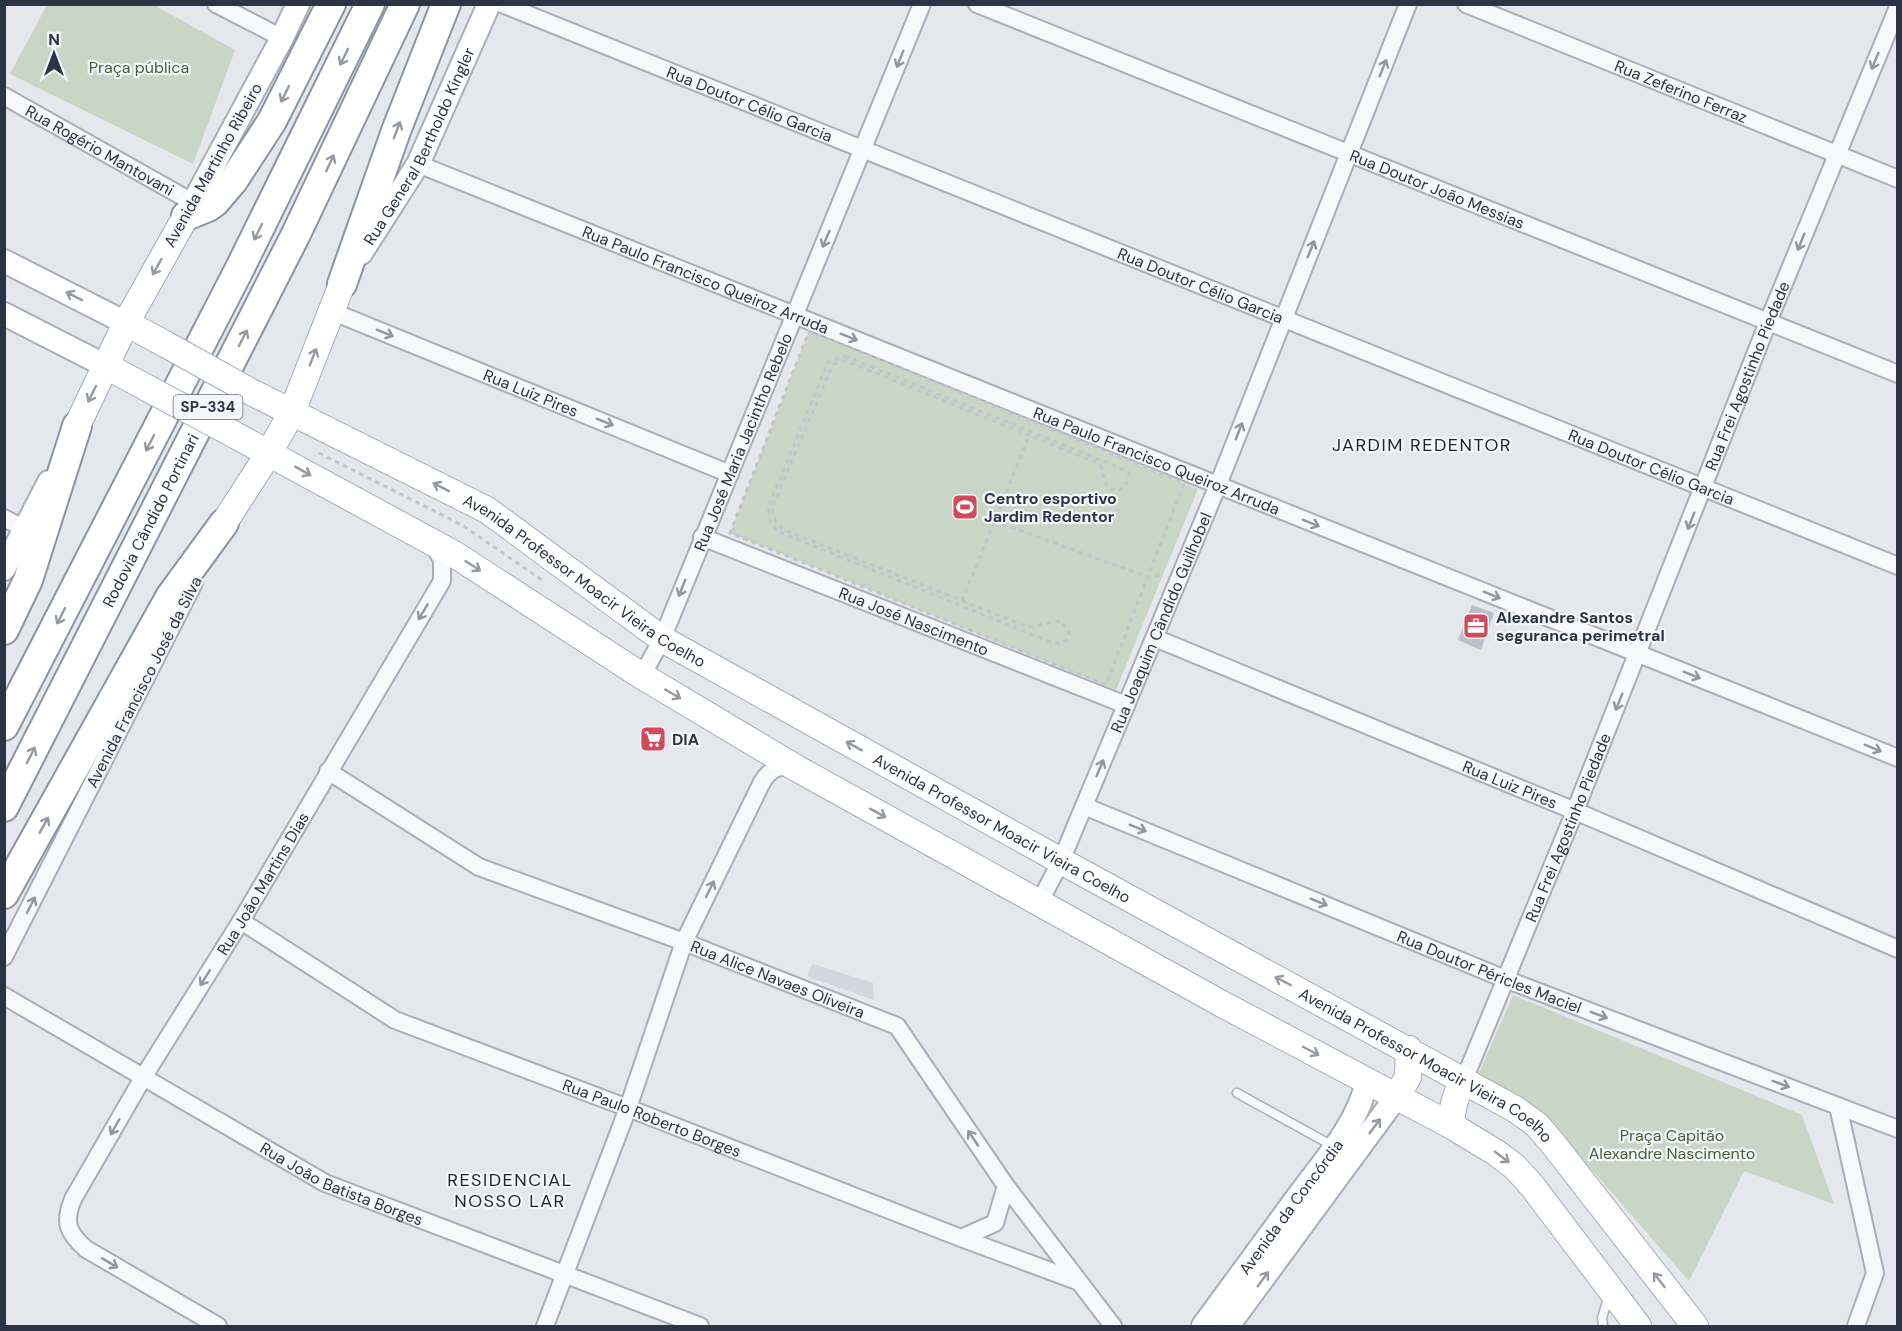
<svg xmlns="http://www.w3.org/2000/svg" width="1902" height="1331" viewBox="0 0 1902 1331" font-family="'DM Sans',sans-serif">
  <rect width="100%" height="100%" fill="#e4e7ec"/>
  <polygon fill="#d2d6de" points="813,964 873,983 874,1000 808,977 809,970"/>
  <g fill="#c9d6c5">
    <polygon points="47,5 154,5 235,50 193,164 10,74"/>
    <polygon points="809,331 1198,489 1116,690 730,533"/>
    <polygon points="1513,995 1802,1115 1834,1204 1744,1171 1689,1281 1543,1114 1478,1075"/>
  </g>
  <polygon fill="#bbc0ca" points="1472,605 1494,613 1481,650 1458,640"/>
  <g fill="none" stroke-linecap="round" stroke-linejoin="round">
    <defs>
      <g id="lane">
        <polyline points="1237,1093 1333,1146"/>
        <polyline points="1603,1326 1602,1318 1609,1295"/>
      </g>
      <g id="street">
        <polyline points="216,4 282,38"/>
        <path id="s1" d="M502 4 1898 566"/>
        <path id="s2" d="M977 4 1898 374"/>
        <path id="s3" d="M1466 4 1898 179"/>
        <path id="s4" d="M4 96 194 203"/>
        <path id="s5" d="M418 164 1898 758"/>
        <path id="s6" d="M331 311 730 474"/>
        <polyline points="4,518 25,529"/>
        <path id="s7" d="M702 537 1126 705"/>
        <path id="s8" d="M1155 638 1575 811 1898 949"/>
        <path id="s9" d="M642 676 662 639 922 4"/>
        <path id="s10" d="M328 771 479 867 684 942 897 1026 1006 1186 1113 1326"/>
        <path id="s11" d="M1084 806 1505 979 1898 1129"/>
        <path id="s12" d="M1039 903 1061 861 1218 485 1408 4"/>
        <path id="s13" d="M241 921 395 1020 628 1108 961 1238 1077 1281"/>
        <polyline points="4,957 194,583"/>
        <path id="s14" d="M4 996 325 1183 700 1326"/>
        <path id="s15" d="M1464 1080 1575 811 1768 322 1898 7"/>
        <polyline points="1838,1106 1875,1273 1856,1326"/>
        <polyline points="961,1238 995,1223 1006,1186"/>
        <path id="s16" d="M218 1326 86 1249C68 1233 63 1223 73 1199L144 1076 241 921 442 581V560L433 544"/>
        <path d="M545 1326 628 1108 684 942 762 782C770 769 779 764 794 768"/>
      </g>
      <g id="secondary">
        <polyline points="186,216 282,38 298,4"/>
        <path id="s17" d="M361 253 418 164 489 4"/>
        <polyline points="4,261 126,323"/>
        <polyline points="4,314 106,366"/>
        <polyline points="4,569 49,482"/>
        <path id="s18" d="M1203 1326C1235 1283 1267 1239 1299 1195 1324 1161 1358 1124 1367 1081"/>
        <polyline points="1228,1326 1397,1096"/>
      </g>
      <g id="primary">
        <polyline points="126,323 167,345"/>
        <polyline points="106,366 149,389"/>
        <path id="s19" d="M253 393 487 510 662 639 1061 861 1515 1109 1537 1125 1554 1145 1695 1326"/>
        <polyline points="77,426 126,323 186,216"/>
        <polyline points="233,434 454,554 642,676 796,768 1222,1004 1452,1126 1495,1152 1515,1167 1533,1187 1638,1326"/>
        <polyline points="224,523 269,453 292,412 342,284"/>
        <polyline points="1397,1096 1408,1077 1409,1049"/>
        <path d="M1452 1126C1451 1109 1455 1095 1464 1080"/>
      </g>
      <g id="highway">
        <polyline points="186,216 208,207 215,202 233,181 272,121 331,4"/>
        <polyline points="342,284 396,131 446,4"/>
        <polyline points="4,630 28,580 77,426"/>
        <polyline points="4,726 240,268 370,4"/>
        <path id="s20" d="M4 807 296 234 405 4"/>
        <polyline points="4,894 170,597 224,523"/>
      </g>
    </defs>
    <use href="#lane" stroke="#a9aeb7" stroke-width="11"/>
    <use href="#street" stroke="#a9aeb7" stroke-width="20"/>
    <use href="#secondary" stroke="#a9aeb7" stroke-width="26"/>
    <use href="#primary" stroke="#a3abb8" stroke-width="28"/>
    <use href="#highway" stroke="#8b94a3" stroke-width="32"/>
    <g stroke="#c2c5cb" stroke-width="3" stroke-dasharray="4.5 4.5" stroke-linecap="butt">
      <polygon points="809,331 1184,483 1106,685 730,533"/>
      <polygon points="845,356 1120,468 1129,474 1126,486 1118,491 1107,487 1100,464 846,361 834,364 830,371 772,508 774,518 782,529 1028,627 1061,621 1069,631 1067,640 1059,644 1048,641 777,531 770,521 768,508 828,362"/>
      <polyline points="319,453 462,525 542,580"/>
      <polyline points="994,521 1148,577 1163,575"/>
      <polyline points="962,601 1029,436"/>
    </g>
    <use href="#lane" stroke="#f7f8fa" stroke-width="8"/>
    <use href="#street" stroke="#f7f8fa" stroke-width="16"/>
    <use href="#secondary" stroke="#fff" stroke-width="22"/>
    <use href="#primary" stroke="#fff" stroke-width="26"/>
    <use href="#highway" stroke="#fff" stroke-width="28"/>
    <defs>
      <g id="primary-bridge">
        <polyline points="167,345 253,393"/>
        <polyline points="149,389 233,434"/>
      </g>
    </defs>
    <use href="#primary-bridge" stroke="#a3abb8" stroke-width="28" stroke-linecap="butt"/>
    <use href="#primary-bridge" stroke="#fff" stroke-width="26"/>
  </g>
  <defs><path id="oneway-shaft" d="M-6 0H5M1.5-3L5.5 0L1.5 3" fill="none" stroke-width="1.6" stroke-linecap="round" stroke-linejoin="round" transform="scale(1.5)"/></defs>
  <g stroke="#959aa2">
    <use href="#oneway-shaft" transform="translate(344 57) rotate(116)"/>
    <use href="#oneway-shaft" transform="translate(285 94) rotate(116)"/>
    <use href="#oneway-shaft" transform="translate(397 130) rotate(-69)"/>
    <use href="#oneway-shaft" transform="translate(330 163) rotate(-65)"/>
    <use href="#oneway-shaft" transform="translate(258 232) rotate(116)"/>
    <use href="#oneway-shaft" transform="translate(157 267) rotate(119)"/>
    <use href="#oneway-shaft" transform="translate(74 296) rotate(-153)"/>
    <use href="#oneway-shaft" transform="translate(243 338) rotate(-63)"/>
    <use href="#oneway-shaft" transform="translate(313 357) rotate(-69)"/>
    <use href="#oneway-shaft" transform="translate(92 394) rotate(116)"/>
    <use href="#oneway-shaft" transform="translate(150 443) rotate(117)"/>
    <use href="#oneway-shaft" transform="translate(303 471) rotate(29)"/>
    <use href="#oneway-shaft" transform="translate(441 487) rotate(-153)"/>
    <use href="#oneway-shaft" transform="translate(473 566) rotate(33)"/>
    <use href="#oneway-shaft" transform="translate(61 616) rotate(117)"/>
    <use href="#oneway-shaft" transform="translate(673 694) rotate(30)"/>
    <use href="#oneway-shaft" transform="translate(854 746) rotate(-151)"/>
    <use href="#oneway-shaft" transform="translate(31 755) rotate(-63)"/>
    <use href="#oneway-shaft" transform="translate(878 813) rotate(29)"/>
    <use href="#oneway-shaft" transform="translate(44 825) rotate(-61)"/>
    <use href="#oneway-shaft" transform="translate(1283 981) rotate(-152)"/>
    <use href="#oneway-shaft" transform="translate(1311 1051) rotate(28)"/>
    <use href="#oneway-shaft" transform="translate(1375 1126) rotate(-53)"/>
    <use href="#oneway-shaft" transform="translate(1502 1157) rotate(37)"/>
    <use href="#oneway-shaft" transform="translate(1263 1279) rotate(-54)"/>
    <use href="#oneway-shaft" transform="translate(1659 1280) rotate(-128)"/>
  </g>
  <g stroke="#9196a0">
    <use href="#oneway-shaft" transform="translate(900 59) rotate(112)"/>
    <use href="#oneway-shaft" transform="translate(1875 61) rotate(113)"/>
    <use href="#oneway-shaft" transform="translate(1383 68) rotate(-68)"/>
    <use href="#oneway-shaft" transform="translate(826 239) rotate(113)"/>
    <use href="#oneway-shaft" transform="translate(1801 242) rotate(112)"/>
    <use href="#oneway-shaft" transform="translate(1311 249) rotate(-68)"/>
    <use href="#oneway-shaft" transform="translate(385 333) rotate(22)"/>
    <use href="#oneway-shaft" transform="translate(849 337) rotate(22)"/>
    <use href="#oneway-shaft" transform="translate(605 422) rotate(22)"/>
    <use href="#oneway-shaft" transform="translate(1239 431) rotate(-69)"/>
    <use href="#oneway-shaft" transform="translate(1691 521) rotate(112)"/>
    <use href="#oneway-shaft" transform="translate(1311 523) rotate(22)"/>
    <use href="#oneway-shaft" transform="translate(682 588) rotate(112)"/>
    <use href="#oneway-shaft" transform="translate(1492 595) rotate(22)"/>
    <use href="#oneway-shaft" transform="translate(423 612) rotate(121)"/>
    <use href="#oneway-shaft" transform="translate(1692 675) rotate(22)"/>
    <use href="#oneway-shaft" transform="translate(1619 702) rotate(112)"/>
    <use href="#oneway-shaft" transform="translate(1873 748) rotate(22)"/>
    <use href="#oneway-shaft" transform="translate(1100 768) rotate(-67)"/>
    <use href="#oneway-shaft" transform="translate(1138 828) rotate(22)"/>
    <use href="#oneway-shaft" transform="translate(710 889) rotate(-64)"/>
    <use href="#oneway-shaft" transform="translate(1319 902) rotate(22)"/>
    <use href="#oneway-shaft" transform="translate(31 905) rotate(-63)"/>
    <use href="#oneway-shaft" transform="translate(205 978) rotate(122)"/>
    <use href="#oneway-shaft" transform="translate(1599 1015) rotate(21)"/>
    <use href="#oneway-shaft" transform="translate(1781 1084) rotate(21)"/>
    <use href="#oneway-shaft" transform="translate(115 1127) rotate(120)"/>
    <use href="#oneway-shaft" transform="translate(973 1138) rotate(-124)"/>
    <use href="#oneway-shaft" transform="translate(110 1263) rotate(31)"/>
  </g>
  <defs>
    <symbol id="stadium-square" viewBox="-11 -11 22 22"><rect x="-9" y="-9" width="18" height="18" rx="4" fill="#d1495b" stroke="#f4f6f9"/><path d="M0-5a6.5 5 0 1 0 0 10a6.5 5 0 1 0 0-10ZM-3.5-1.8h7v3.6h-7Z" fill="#fff"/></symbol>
    <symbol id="office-square" viewBox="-11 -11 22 22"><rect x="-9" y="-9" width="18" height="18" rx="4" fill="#d1495b" stroke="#f4f6f9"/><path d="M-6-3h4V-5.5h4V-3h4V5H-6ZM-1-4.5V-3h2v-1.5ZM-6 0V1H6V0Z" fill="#fff"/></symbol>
    <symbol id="supermarket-square" viewBox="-11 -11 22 22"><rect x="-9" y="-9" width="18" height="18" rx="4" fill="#d1495b" stroke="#f4f6f9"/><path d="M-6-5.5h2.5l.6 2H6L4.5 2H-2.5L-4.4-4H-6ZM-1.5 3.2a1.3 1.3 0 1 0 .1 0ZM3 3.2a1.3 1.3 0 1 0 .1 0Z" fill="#fff"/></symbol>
  </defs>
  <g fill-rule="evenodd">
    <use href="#stadium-square" x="950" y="492" width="30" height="30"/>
    <use href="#office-square" x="1461" y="611" width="30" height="30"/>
    <use href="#supermarket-square" x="638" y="724" width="30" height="30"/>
  </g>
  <g text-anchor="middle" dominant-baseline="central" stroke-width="4.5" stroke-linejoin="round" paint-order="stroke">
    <rect fill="#f4f6f9" stroke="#676e7b" stroke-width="1.5" x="173.5" y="395" width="69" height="24" rx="4.5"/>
    <g font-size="15" font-weight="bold" fill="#2b3445">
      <text x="208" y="407">SP-334</text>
    </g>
    <g font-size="16" fill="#3f6138" stroke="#f4f6f9">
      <text x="139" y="67">Praça pública</text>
      <text x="1672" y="1135">Praça Capitão<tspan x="1672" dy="18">Alexandre Nascimento</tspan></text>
    </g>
    <g font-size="16" fill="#2b3445" stroke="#f4f6f9">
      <text stroke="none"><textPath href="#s3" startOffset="232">Rua Zeferino Ferraz</textPath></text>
      <text stroke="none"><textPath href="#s1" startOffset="267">Rua Doutor Célio Garcia</textPath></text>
      <text stroke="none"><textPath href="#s17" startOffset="122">Rua General Bertholdo Kingler</textPath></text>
      <text stroke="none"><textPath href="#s4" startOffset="110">Rua Rogério Mantovani</textPath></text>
      <text transform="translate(213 165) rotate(-61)">Avenida Martinho Ribeiro</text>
      <text stroke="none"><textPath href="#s2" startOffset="496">Rua Doutor João Messias</textPath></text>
      <text stroke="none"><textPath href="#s5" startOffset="310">Rua Paulo Francisco Queiroz Arruda</textPath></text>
      <text stroke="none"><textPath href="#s1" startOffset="753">Rua Doutor Célio Garcia</textPath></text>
      <text stroke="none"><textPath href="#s15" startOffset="759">Rua Frei Agostinho Piedade</textPath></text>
      <text stroke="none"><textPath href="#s6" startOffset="216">Rua Luiz Pires</textPath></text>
      <text stroke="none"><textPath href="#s9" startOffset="255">Rua José Maria Jacintho Rebelo</textPath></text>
      <text stroke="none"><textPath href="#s5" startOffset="796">Rua Paulo Francisco Queiroz Arruda</textPath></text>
      <text stroke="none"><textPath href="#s1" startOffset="1239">Rua Doutor Célio Garcia</textPath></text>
      <text stroke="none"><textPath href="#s20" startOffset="322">Rodovia Cândido Portinari</textPath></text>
      <text stroke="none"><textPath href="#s19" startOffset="382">Avenida Professor Moacir Vieira Coelho</textPath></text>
      <text stroke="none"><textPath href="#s7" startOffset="228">Rua José Nascimento</textPath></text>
      <text stroke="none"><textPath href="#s12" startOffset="306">Rua Joaquim Cândido Guilhobel</textPath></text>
      <text transform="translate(144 682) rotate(-63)">Avenida Francisco José da Silva</text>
      <text stroke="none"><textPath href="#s8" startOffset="384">Rua Luiz Pires</textPath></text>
      <text stroke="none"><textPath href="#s19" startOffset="868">Avenida Professor Moacir Vieira Coelho</textPath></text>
      <text stroke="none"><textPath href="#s15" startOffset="273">Rua Frei Agostinho Piedade</textPath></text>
      <text stroke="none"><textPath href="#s16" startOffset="578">Rua João Martins Dias</textPath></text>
      <text stroke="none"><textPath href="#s11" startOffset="438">Rua Doutor Péricles Maciel</textPath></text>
      <text stroke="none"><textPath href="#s10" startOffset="498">Rua Alice Navaes Oliveira</textPath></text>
      <text stroke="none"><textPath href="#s19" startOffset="1354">Avenida Professor Moacir Vieira Coelho</textPath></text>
      <text stroke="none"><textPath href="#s13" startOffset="458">Rua Paulo Roberto Borges</textPath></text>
      <text stroke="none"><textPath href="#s14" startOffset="387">Rua João Batista Borges</textPath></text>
      <text stroke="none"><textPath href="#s18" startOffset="148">Avenida da Concórdia</textPath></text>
    </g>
    <g font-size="16" font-weight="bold" fill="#2b3445" stroke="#f4f6f9" text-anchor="start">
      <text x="984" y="498">Centro esportivo<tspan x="984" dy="18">Jardim Redentor</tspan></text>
      <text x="1496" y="617">Alexandre Santos<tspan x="1496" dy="18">seguranca perimetral</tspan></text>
      <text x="672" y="739">DIA</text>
    </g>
    <g font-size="18" letter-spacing="1.5" fill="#1d2536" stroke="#f4f6f9">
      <text x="1422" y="445">JARDIM REDENTOR</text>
      <text x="510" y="1180">RESIDENCIAL<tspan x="510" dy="21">NOSSO LAR</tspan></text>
    </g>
  </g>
  <rect width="1902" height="1331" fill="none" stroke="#2b3445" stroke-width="12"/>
  <g transform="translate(54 54)" stroke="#f4f6f9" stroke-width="4.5" paint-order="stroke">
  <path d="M0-4.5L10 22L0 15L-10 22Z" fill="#2b3445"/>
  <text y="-9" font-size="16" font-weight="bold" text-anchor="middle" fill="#2b3445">N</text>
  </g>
</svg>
